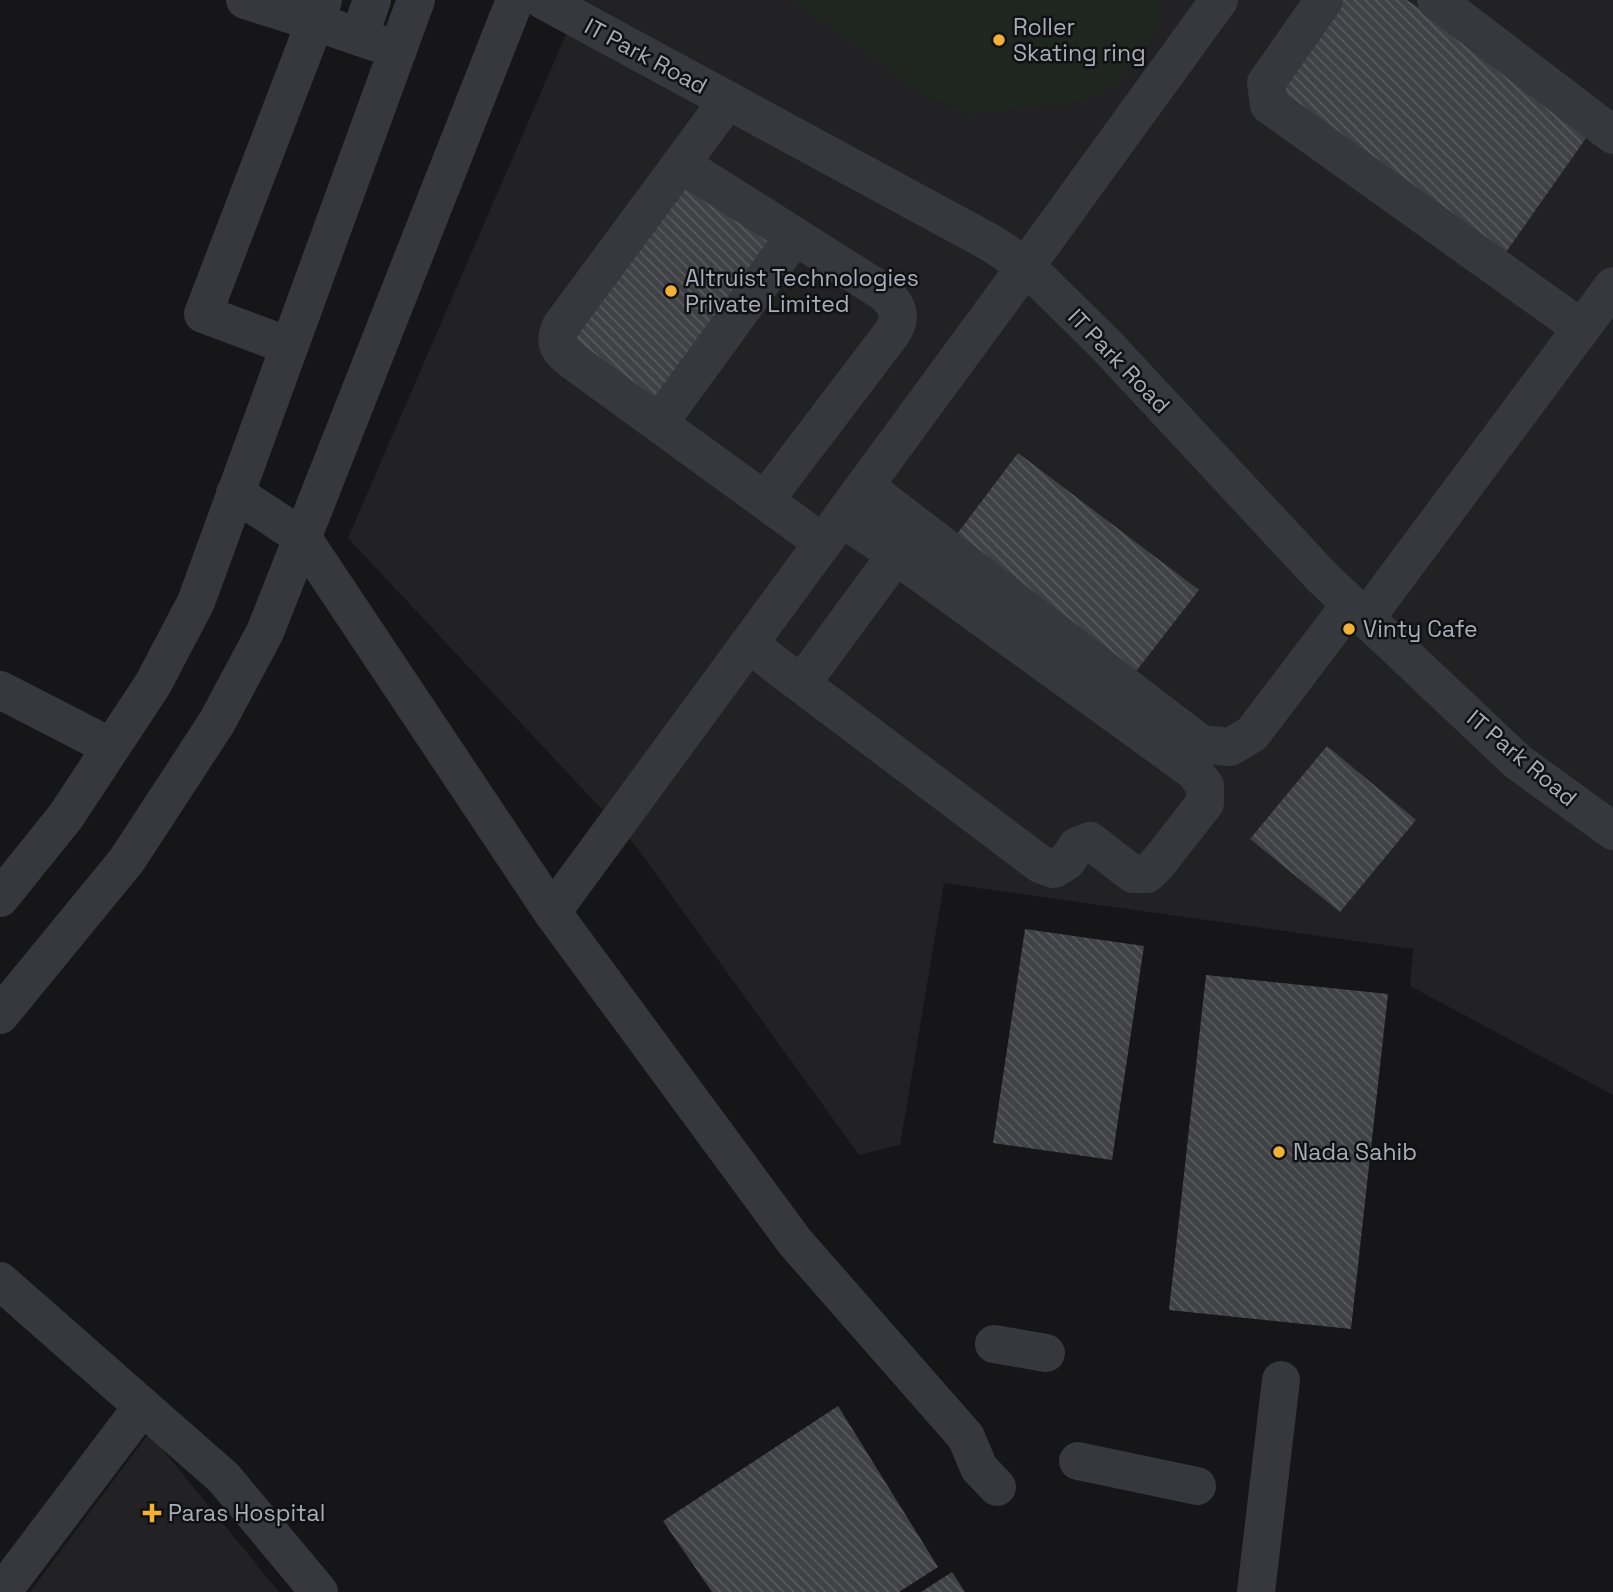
<svg xmlns="http://www.w3.org/2000/svg" width="1613" height="1592" viewBox="0 0 1613 1592" font-family="'Space Grotesk',sans-serif">
  <defs>
    <pattern id="building-back-hatch" width="6" height="6" patternUnits="userSpaceOnUse" patternTransform="scale(1.75)"><rect width="6" height="6" fill="#404145"/><path d="M-1 5l2 2M0 0l6 6M5-1l2 2" fill="none" stroke="#595a5e"/></pattern>
  </defs>
  <rect width="100%" height="100%" fill="#161618"/>
  <g fill="#222225">
    <polygon points="581,0 1613,0 1613,1095 1410,986 1413,949 944,883 900,1145 859,1155 635,845 348,538"/>
    <polygon points="149,1433 279,1592 30,1592"/>
  </g>
  <polygon fill="#1e261f" points="792,0 1159,0 1160,21 1140,60 1110,89 1077,102 969,115 926,96"/>
  <g fill="url(#building-back-hatch)">
    <polygon points="1342,0 1407,0 1591,131 1504,255 1276,93"/>
    <polygon points="685,178 778,238 652,411 564,345"/>
    <polygon points="1018,453 1199,590 1134,674 954,538"/>
    <polygon points="1327,746 1416,820 1340,912 1250,839"/>
    <polygon points="1025,929 1144,946 1112,1160 993,1143"/>
    <polygon points="1206,975 1388,994 1351,1329 1169,1310"/>
    <polygon points="838,1406 938,1567 899,1592 712,1592 663,1521"/>
    <polygon points="952,1572 965,1592 921,1592"/>
  </g>
  <g fill="none" stroke-linecap="round" stroke-linejoin="round">
    <g stroke="#37383d" stroke-width="38">
      <polyline points="245,0 315,22 203,314 289,346"/>
      <polyline points="323,0 315,22 398,50"/>
      <polyline points="543,0 991,243 1026,266 1107,346 1322,577 1518,762 1613,831"/>
      <polyline points="1324,0 1266,83 1269,105 1581,328"/>
      <polyline points="1436,0 1613,135"/>
      <polyline points="359,37 372,0"/>
      <path d="M728 100 561 326C552 345 560 350 574 362L823 543"/>
      <path d="M681 164 883 292C897 304 903 316 892 333L765 500"/>
      <polyline points="659,423 795,236"/>
      <polyline points="865,486 1201,744 1230,747 1252,734 1350,605"/>
      <polyline points="235,493 302,537 552,912"/>
      <polyline points="1366,618 1613,286"/>
      <polyline points="749,643 776,665 1040,864 1054,869 1067,861 1077,846 1090,841 1133,874 1147,874 1158,863 1205,803 1205,786 1195,772 875,540 841,518"/>
      <polyline points="802,683 896,555"/>
      <polyline points="0,690 111,747"/>
      <polyline points="0,898 66,816 153,684 196,602 416,0"/>
      <polyline points="0,1015 127,860 217,722 265,632 515,0"/>
      <polyline points="0,1281 224,1478 319,1592"/>
      <polyline points="994,1344 1046,1353"/>
      <polyline points="1078,1461 1197,1486"/>
      <polyline points="997,1487 979,1468 966,1437 795,1242 552,912 1026,266 1219,0"/>
      <polyline points="2,1592 142,1407"/>
      <polyline points="1256,1592 1281,1380"/>
    </g>
  </g>
  <g fill="#f2b134" stroke="#111113" stroke-width="2.5">
    <circle cx="999" cy="40" r="7"/>
    <circle cx="671" cy="291" r="7"/>
    <circle cx="1349" cy="629" r="7"/>
    <circle cx="1279" cy="1152" r="7"/>
    <path d="M148.5 1502.5h7v7h7v7h-7v7h-7v-7h-7v-7h7z"/>
  </g>
  <g text-anchor="middle" dominant-baseline="central" stroke-width="5" stroke-linejoin="round" paint-order="stroke">
    <g font-size="23" fill="#a8adb8" stroke="#111113" text-anchor="start">
      <text x="1013" y="27">Roller<tspan x="1013" dy="26">Skating ring</tspan></text>
      <text x="685" y="278">Altruist Technologies<tspan x="685" dy="26">Private Limited</tspan></text>
      <text x="1363" y="629">Vinty Cafe</text>
      <text x="1293" y="1152">Nada Sahib</text>
      <text x="168" y="1513">Paras Hospital</text>
    </g>
    <g font-size="23" fill="#a8adb8" stroke="#111113">
      <text transform="translate(646 56) rotate(28)">IT Park Road</text>
      <text transform="translate(1119 361) rotate(46)">IT Park Road</text>
      <text transform="translate(1522 758) rotate(40)">IT Park Road</text>
    </g>
  </g>
</svg>
